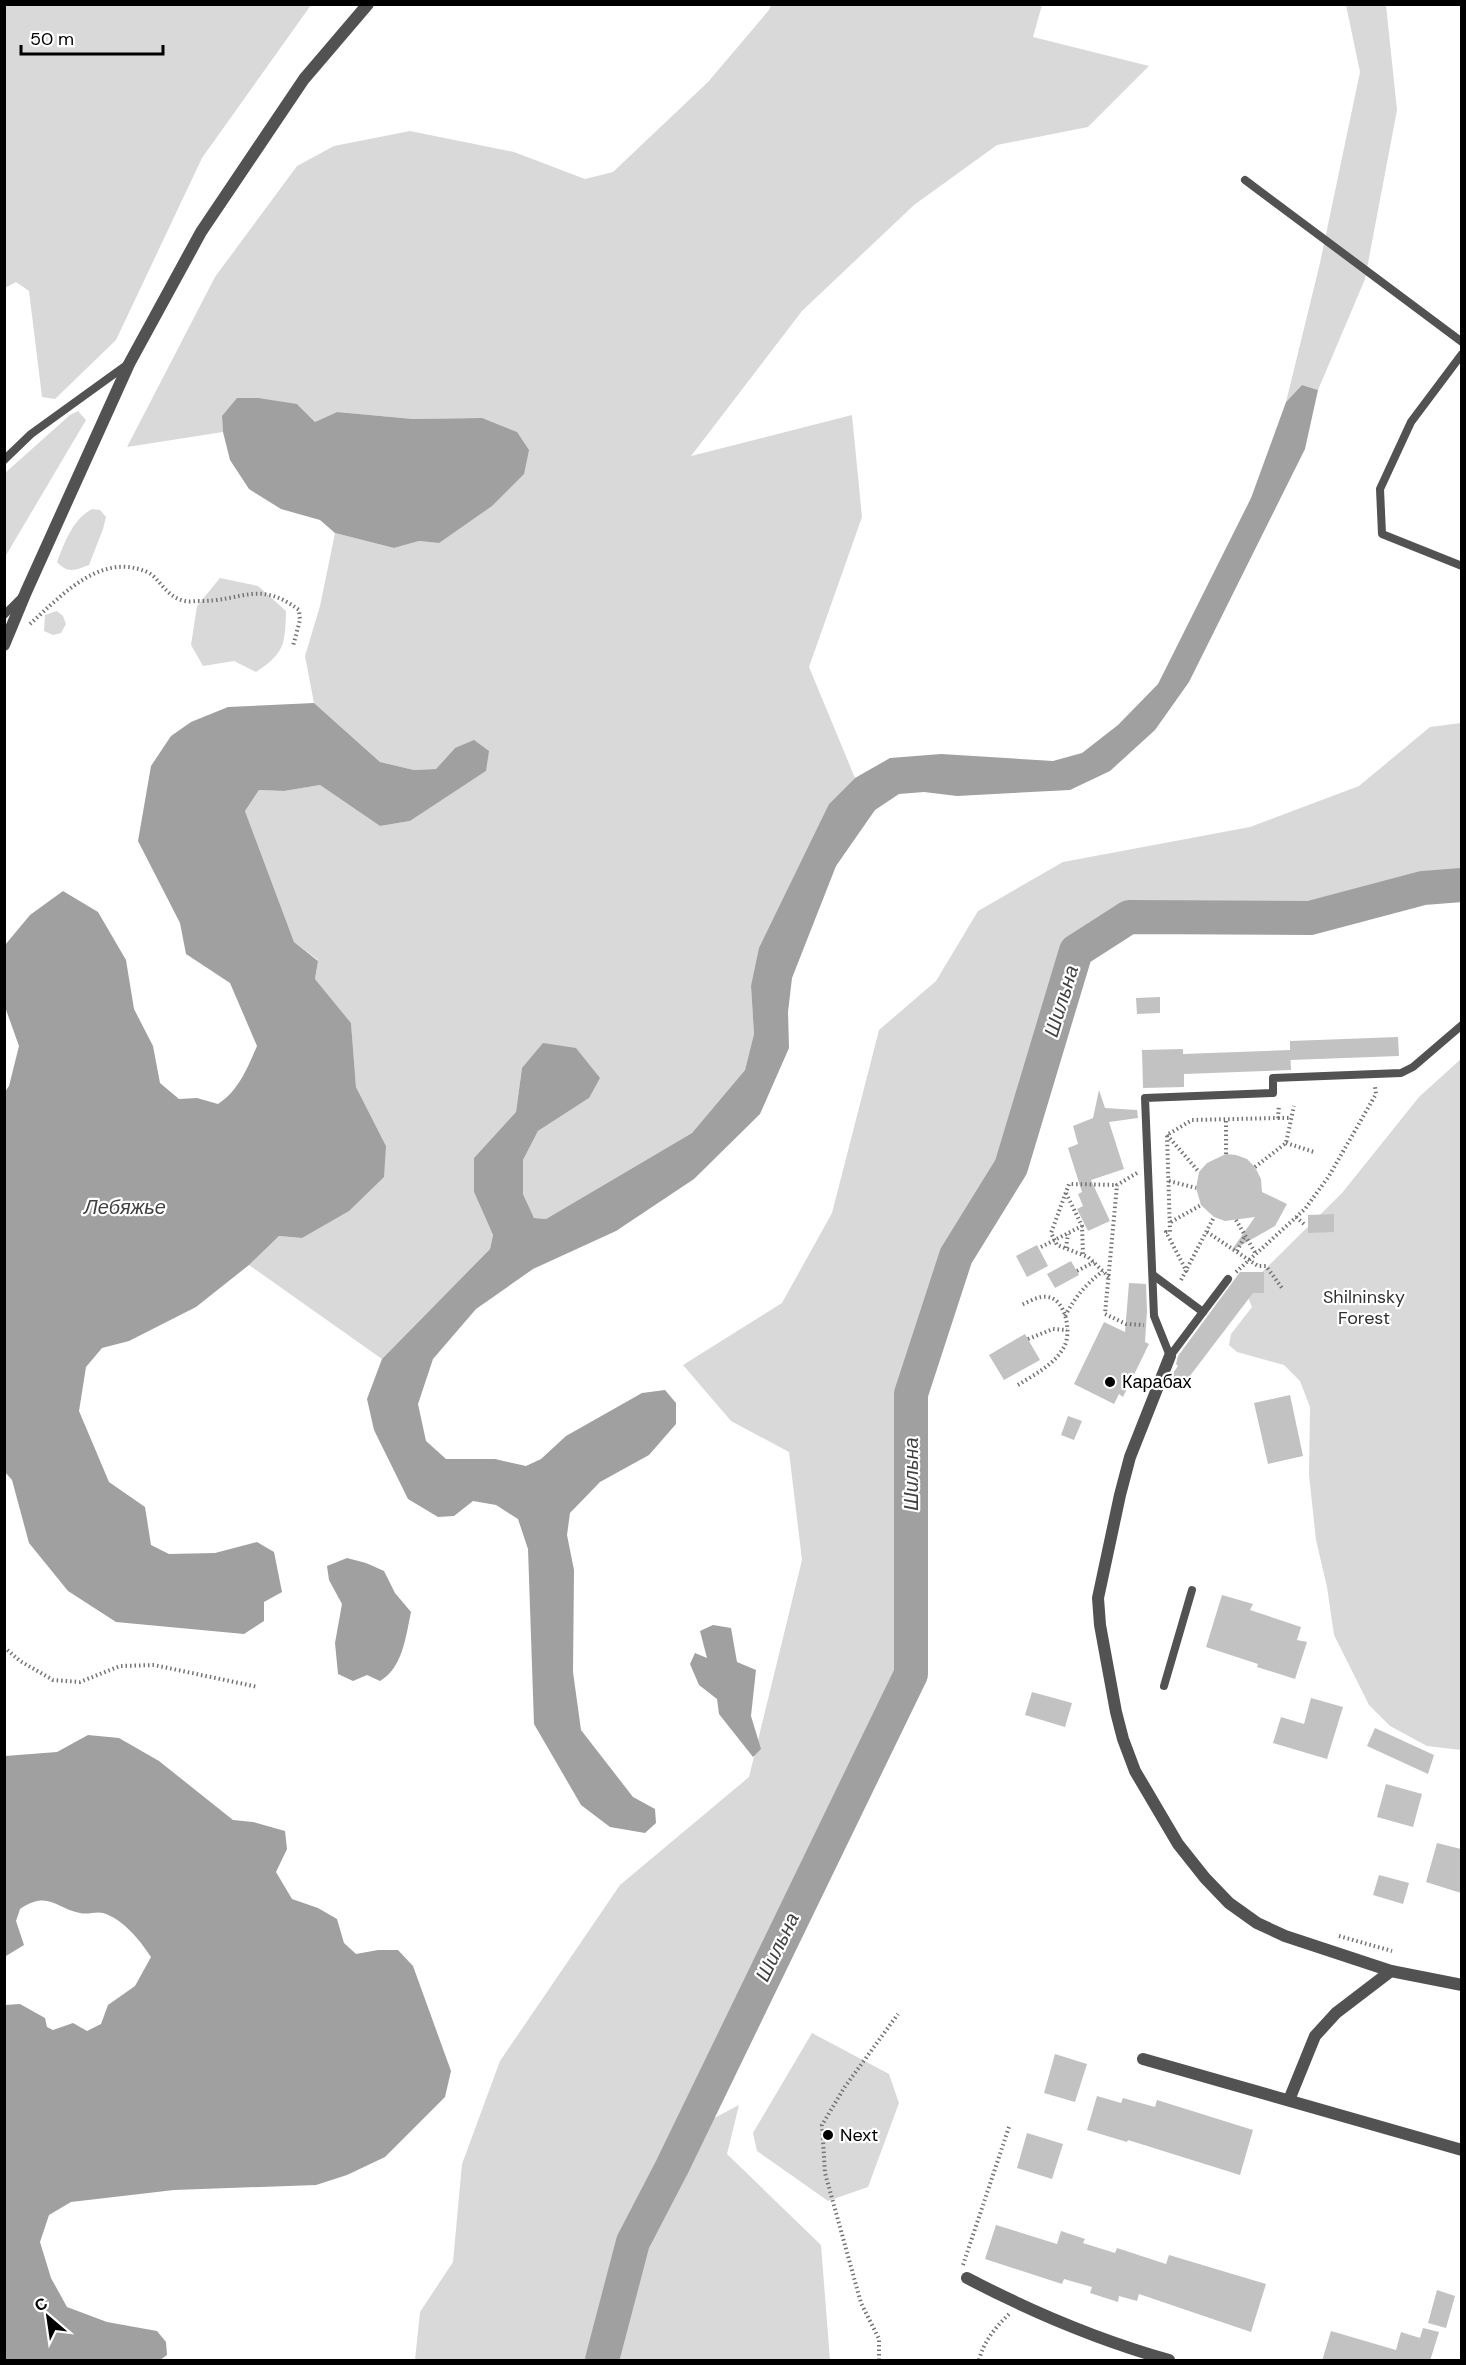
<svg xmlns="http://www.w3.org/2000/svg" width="1466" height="2365" viewBox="0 0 1466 2365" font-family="'DM Sans',sans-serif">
  <rect width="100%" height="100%" fill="#fff"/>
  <g fill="#d9d9d9">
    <polygon points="5,4 311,5 202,158 116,340 55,399 42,397 29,291 16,282 5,288"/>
    <polygon points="771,5 1042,5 1033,37 1149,66 1088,127 997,145 914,205 802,311 691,456 852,415 862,517 809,667 855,778 829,804 751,986 754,1034 745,1070 692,1133 546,1219 534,1218 523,1194 523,1160 538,1131 589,1098 522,1068 516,1112 474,1158 474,1192 493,1235 490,1249 382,1359 249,1265 279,1236 302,1238 386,1146 356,1087 351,1023 315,979 318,960 294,942 245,811 259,790 284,791 320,785 380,826 410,821 486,771 455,748 436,769 414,770 380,762 314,703 305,656 320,606 335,533 394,548 419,541 439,543 482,418 413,419 337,412 315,422 297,404 222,416 223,432 127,447 215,277 297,166 334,146 410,131 514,152 585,179 613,172 708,82 769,10"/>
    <polygon points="1346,5 1386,5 1397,110 1365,279 1318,390 1302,385 1286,402 1320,263 1360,72"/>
    <polygon points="78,411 86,420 5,557 5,473 70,415"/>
    <path d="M92 509 100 510 106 517 103 529 89 565C75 570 68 574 57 562 65 542 72 520 92 509Z"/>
    <path d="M220 578 258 586 286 611C285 644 285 653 256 672L234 661 203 666 191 645 197 606Z"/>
    <polygon points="57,611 63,616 66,624 61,633 53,635 44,631 45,615"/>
    <polygon points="1461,723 1461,885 1423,888 1310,918 1129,917 1076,951 1011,1167 956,1256 911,1394 911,1674 675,2162 701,2125 739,2105 727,2154 821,2245 830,2360 415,2360 420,2312 453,2262 462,2164 500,2061 620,1885 749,1777 802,1560 789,1452 731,1421 683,1365 782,1303 832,1213 879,1030 936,981 978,911 1063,862 1250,827 1359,786 1430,727"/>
    <polygon points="1461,1059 1461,1750 1427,1746 1390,1726 1369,1705 1334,1635 1327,1587 1316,1540 1309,1475 1310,1407 1300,1381 1284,1365 1237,1352 1229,1345 1231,1334 1252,1307 1247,1295 1250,1284 1342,1193 1419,1097"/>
    <polygon points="812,2033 889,2074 899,2103 868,2187 828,2201 757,2151 753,2133"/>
  </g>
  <g fill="#a0a0a0">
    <polygon points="1302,385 1318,390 1305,449 1189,682 1155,730 1110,771 1070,790 957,796 924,792 899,794 875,810 836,866 792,978 788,1012 789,1048 760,1114 694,1179 616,1231 533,1269 476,1309 433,1359 418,1404 426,1441 446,1459 495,1459 526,1466 541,1459 566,1436 642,1393 665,1390 676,1403 676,1424 649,1455 600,1482 570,1513 567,1535 574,1570 573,1672 581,1730 633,1797 655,1809 656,1823 645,1833 610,1827 581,1805 534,1724 528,1549 518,1519 496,1505 473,1501 454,1516 438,1517 408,1499 374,1430 367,1399 382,1359 490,1249 493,1235 474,1192 474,1158 516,1112 522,1068 543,1043 576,1048 600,1078 589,1098 538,1131 523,1160 523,1194 534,1218 546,1219 692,1133 745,1070 754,1034 751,986 759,948 829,804 855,778 890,758 941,754 1053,761 1082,753 1118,725 1158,684 1251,498 1286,402"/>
    <polygon points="237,398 258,398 297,404 315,422 337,412 413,419 482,418 517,432 529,450 524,474 492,506 439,543 419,541 394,548 335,533 320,520 281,509 249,489 230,460 223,432 222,416"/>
    <path d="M314 703 380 762 414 770 436 769 455 748 474 740 489 751 486 771 410 821 380 826 320 785 284 791 259 790 245 811 294 942 318 961 315 979 351 1023 356 1087 386 1146 384 1177 349 1211 302 1238 279 1236 249 1265 196 1307 129 1341 102 1348 86 1367 79 1411 109 1482 145 1507 151 1545 169 1554 215 1553 257 1542 274 1552 282 1592 264 1602V1621L244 1634 116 1622 68 1591 29 1543 12 1480 5 1472 4 1093 9 1086 19 1046 5 1007V945L30 915 63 891 98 912 126 960 134 1009 153 1046 160 1083 179 1099 197 1098 218 1104C238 1092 248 1067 257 1046L230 983 186 954 180 923 138 841 151 766 171 736 191 722 228 707Z"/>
    <path d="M347 1558 366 1563 384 1571 395 1593 411 1612C406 1635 403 1668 380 1681L367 1675 353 1681 338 1674 335 1643 342 1604 329 1580 327 1566Z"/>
    <polygon points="713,1625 731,1628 737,1662 756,1670 751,1716 761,1749 753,1757 719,1714 717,1699 699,1685 690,1664 695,1653 707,1658 700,1631"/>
    <path d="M88 1735 119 1738 159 1761 233 1820 253 1822 285 1831 287 1849 276 1872 292 1899 318 1908 337 1919 344 1943 356 1954 378 1950H398L413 1966 451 2071 445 2097 385 2157 347 2175 316 2185 174 2190 71 2202 49 2215 40 2242 51 2278 67 2307 107 2322 157 2331 166 2342 167 2355 160 2360H5V2005L20 2004 45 2018 47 2027 53 2030 73 2023 87 2031 101 2024 108 2005 135 1986 151 1957C140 1940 123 1919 103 1913 96 1911 88 1915 80 1913 55 1908 48 1890 20 1909L16 1921 24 1945 6 1956 5 1961V1756L57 1752Z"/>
  </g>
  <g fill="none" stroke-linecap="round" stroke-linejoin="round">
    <polyline stroke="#a0a0a0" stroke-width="34" points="602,2360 633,2242 672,2167 911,1674 911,1394 956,1256 1011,1167 1076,951 1129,917 1310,918 1423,888 1462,885"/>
  </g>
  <g fill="#c2c2c2">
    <polygon points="1160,997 1160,1013 1137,1014 1136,998"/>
    <polygon points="1398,1037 1399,1056 1290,1060 1290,1041"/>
    <polygon points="1183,1049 1183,1054 1290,1050 1291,1070 1184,1074 1184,1087 1143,1088 1142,1050"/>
    <polygon points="1099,1090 1105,1108 1137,1110 1138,1118 1109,1122 1124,1169 1091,1180 1110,1221 1088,1231 1077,1209 1083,1206 1078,1194 1082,1192 1068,1148 1078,1144 1073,1126 1093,1118"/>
    <polygon points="1226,1154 1236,1155 1247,1159 1255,1167 1261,1179 1262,1192 1287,1204 1275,1226 1231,1251 1255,1217 1225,1221 1214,1217 1201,1205 1196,1188 1199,1172 1207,1163"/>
    <polygon points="1334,1214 1334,1232 1308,1233 1308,1215"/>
    <polygon points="1037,1245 1048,1266 1027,1277 1016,1256"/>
    <polygon points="1071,1261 1079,1275 1055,1288 1047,1274"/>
    <polygon points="1240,1272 1264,1272 1264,1293 1253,1293 1183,1385 1171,1376 1178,1366 1176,1364 1178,1356"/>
    <polygon points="1129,1283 1146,1284 1147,1311 1145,1342 1149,1344 1123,1397 1119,1394 1114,1404 1074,1384 1104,1322 1125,1332"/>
    <polygon points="1025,1334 1040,1360 1004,1380 989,1355"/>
    <polygon points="1290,1395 1303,1456 1268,1464 1254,1403"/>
    <polygon points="1068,1416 1082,1421 1074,1440 1061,1435"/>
    <polygon points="1222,1595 1253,1604 1250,1610 1301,1627 1297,1640 1307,1642 1295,1679 1257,1667 1258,1664 1206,1647"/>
    <polygon points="1032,1692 1072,1703 1065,1727 1025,1715"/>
    <polygon points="1311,1698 1343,1707 1327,1759 1273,1743 1281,1717 1304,1724"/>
    <polygon points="1375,1728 1434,1755 1428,1774 1367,1746"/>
    <polygon points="1386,1784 1422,1794 1413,1827 1377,1817"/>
    <polygon points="1437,1843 1461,1849 1461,1893 1426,1882"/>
    <polygon points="1379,1875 1409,1883 1403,1904 1373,1895"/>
    <polygon points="1055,2054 1087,2064 1075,2102 1044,2093"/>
    <polygon points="1097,2096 1121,2103 1123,2098 1155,2107 1157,2100 1253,2130 1240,2175 1128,2140 1127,2142 1087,2130"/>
    <polygon points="1027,2133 1063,2144 1052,2179 1017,2168"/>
    <polygon points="996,2225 1057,2244 1061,2231 1085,2239 1083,2243 1115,2253 1117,2248 1166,2264 1169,2255 1266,2284 1251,2332 1139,2294 1137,2301 1119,2296 1118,2302 1090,2293 1092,2287 1064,2279 1062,2284 985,2259"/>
    <polygon points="1437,2290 1455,2296 1446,2328 1428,2323"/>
    <polygon points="1423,2328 1439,2332 1430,2361 1322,2361 1331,2331 1396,2350 1401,2332 1420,2338"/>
  </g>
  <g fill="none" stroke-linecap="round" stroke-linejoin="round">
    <g stroke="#747474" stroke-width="4" stroke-dasharray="1.5 3" stroke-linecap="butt">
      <path d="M30 624C61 596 102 550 149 573 160 579 166 597 185 601 189 602 194 601 198 601 242 602 258 579 299 610L300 620 293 646"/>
      <polyline points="1278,1118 1291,1118"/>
      <polyline points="1167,1135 1199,1172"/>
      <polyline points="1286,1143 1314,1152"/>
      <polyline points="1226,1154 1226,1120"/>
      <polyline points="1255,1167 1286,1143 1294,1106"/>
      <polyline points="1137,1173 1117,1185 1105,1314 1126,1324 1144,1325"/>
      <polyline points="1169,1181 1196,1188"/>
      <polyline points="1066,1193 1082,1226 1083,1254"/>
      <polyline points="1296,1217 1305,1225"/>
      <polyline points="1236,1220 1256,1254"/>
      <polyline points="1171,1222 1201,1205"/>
      <polyline points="1207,1232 1258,1266 1266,1266 1282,1288"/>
      <polyline points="1041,1247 1082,1226"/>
      <polyline points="1066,1248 1068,1234"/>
      <polyline points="1237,1251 1245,1236"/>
      <polyline points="1077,1271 1094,1262"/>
      <polyline points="1187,1272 1166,1232 1170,1232 1167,1135 1192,1120 1278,1118 1279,1105"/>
      <polyline points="1236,1272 1305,1209 1329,1176 1376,1094 1375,1087"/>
      <polyline points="1109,1277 1088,1257 1057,1245 1051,1233 1069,1184 1117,1185"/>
      <polyline points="1181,1280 1214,1217"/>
      <path d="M1065 1316C1075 1297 1086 1284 1103 1271"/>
      <polyline points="1028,1339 1053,1329 1067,1330"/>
      <path d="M1018 1385C1035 1374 1056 1364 1065 1345 1071 1331 1066 1300 1048 1297 1039 1295 1029 1302 1021 1305"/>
      <polyline points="4,1647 20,1661 53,1680 80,1682 120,1666 154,1665 258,1687"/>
      <polyline points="1339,1936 1392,1951"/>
      <polyline points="963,2265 1009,2127"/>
      <polyline points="879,2360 879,2339 861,2303 825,2173 822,2125 844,2088 898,2014"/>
      <path d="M979 2360C984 2341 995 2328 1009 2314"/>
    </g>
    <g stroke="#525252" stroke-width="8">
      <polyline points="1245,180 1462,342"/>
      <polyline points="1462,354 1411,422 1380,489 1382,534 1462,566"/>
      <polyline points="4,460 31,434 128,364"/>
      <polyline points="4,615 22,597"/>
      <polyline points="1153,1275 1203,1312 1170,1356"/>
      <polyline points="1203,1312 1228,1279"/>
      <polyline points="1170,1356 1154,1316 1145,1098 1273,1093 1273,1078 1401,1073 1413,1067 1462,1025"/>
      <polyline points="1164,1686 1192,1590"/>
    </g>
    <g stroke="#525252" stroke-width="12">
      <polyline points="1170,1356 1130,1457 1120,1495 1098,1598 1100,1625 1116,1712 1123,1739 1135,1771 1178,1844 1205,1878 1229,1903 1257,1923 1285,1936 1391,1971 1462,1985"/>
      <polyline points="1143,2059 1462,2150"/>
      <polyline points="1289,2100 1315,2036 1336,2013 1391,1971"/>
      <path d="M967 2278C1032 2312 1098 2340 1169 2360"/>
    </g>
    <polyline stroke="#525252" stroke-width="12" points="4,645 26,592 129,364 201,232 304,79 368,4"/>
  </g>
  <g fill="#000" stroke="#fff" stroke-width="2">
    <circle cx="1110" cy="1382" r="6"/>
    <circle cx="828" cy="2135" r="6"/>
  </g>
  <g text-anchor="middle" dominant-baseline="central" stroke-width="4.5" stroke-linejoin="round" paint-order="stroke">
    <g font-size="18" fill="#303030" stroke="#fff">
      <text x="1364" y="1297">Shilninsky<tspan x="1364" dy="21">Forest</tspan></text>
    </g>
    <g font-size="18" fill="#000" stroke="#fff" text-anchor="start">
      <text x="1122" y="1382">Карабах</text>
      <text x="840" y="2135">Next</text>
    </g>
    <g font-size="20" font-style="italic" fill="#414141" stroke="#fff">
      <text transform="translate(1061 1001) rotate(-73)">Шильна</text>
      <text x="125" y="1207">Лебяжье</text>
      <text transform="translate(911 1474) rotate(-90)">Шильна</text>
      <text transform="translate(777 1947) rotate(-64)">Шильна</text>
    </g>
  </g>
  <rect width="1466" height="2365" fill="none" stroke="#000000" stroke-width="12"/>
  <g transform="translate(48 2317) rotate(331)" stroke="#ffffff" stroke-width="4.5" paint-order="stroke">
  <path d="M0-4.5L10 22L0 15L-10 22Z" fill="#000000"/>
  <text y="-9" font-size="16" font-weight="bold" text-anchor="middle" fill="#000000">С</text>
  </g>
  <path d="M21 45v9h142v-9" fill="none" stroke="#000000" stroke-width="3"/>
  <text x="30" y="45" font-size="18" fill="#000000" stroke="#ffffff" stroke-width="4.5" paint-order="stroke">50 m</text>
</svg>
